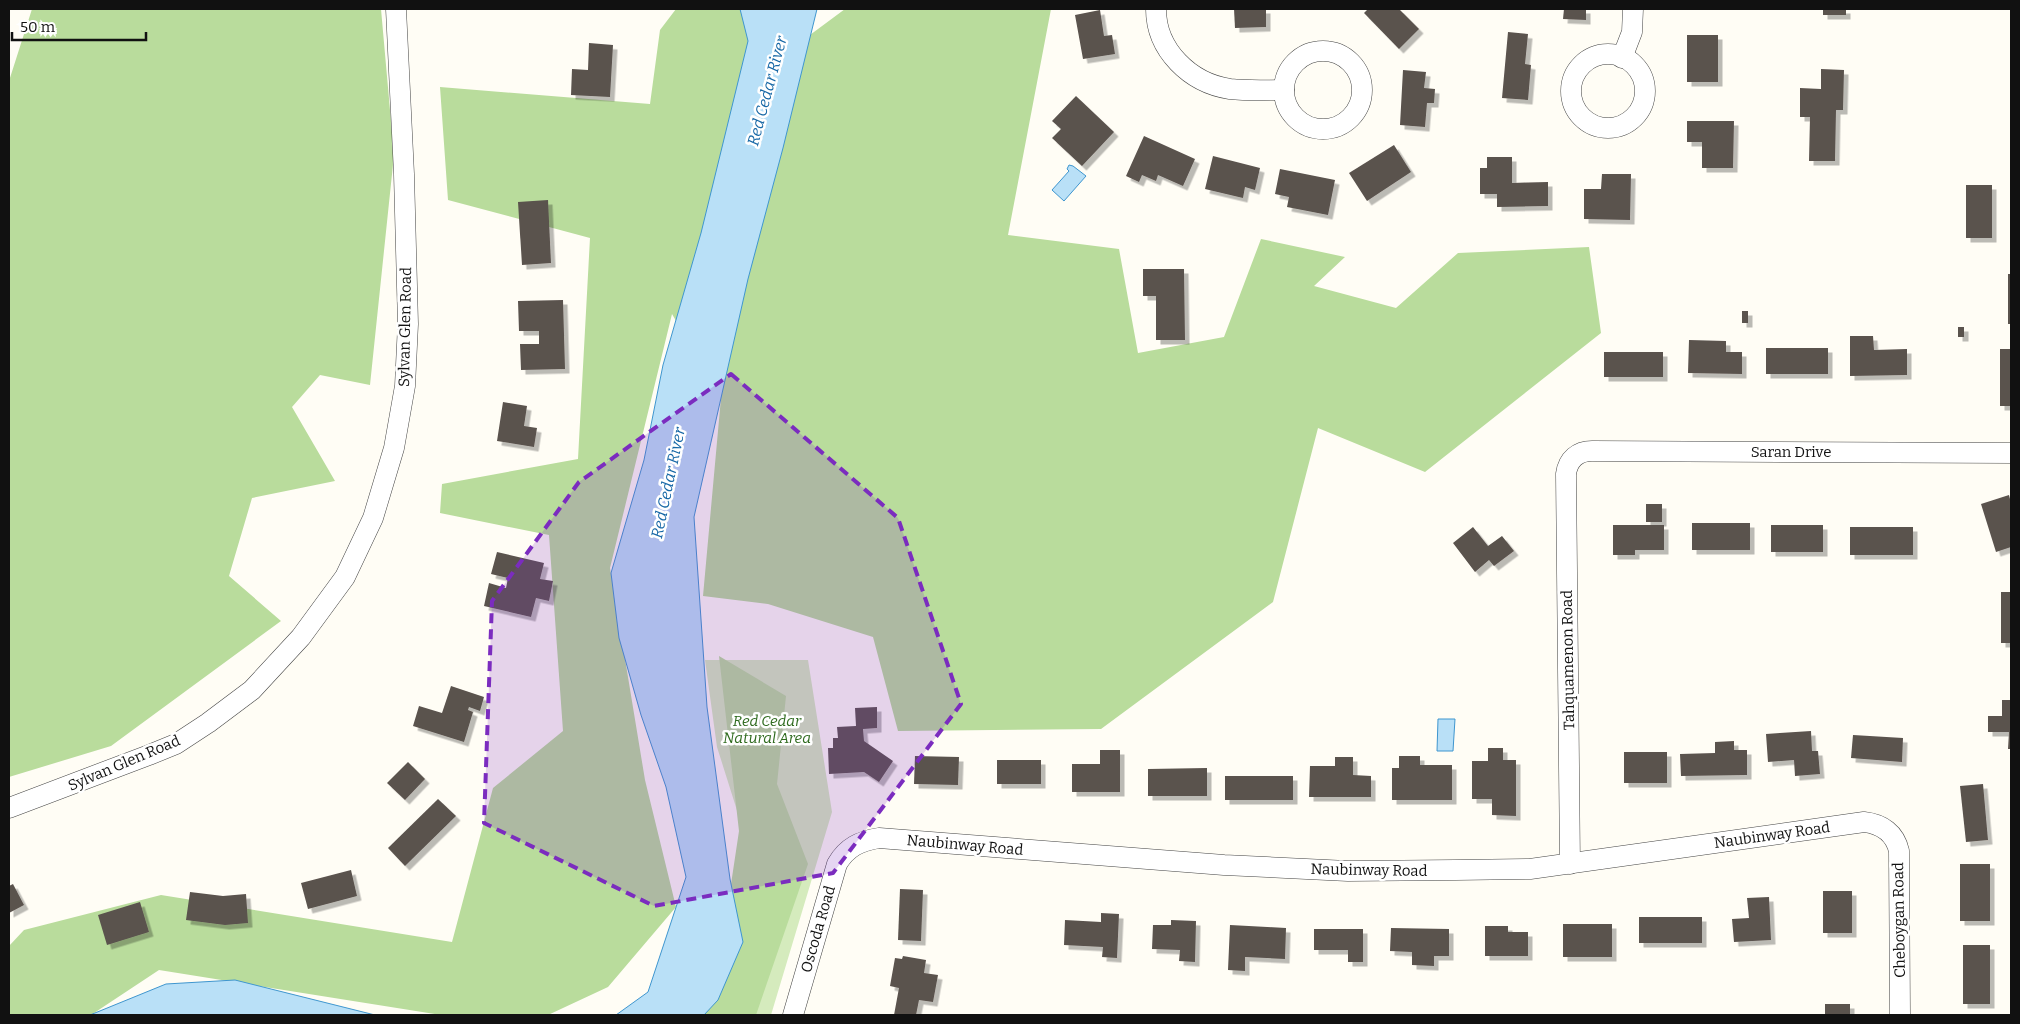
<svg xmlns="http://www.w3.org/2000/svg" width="2020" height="1024" viewBox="0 0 2020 1024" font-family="Bitter,serif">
  <defs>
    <filter id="shadow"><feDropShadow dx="4.5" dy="4.5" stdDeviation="0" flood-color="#0004"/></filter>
  </defs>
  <rect width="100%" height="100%" fill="#fffdf5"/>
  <polygon fill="#d5ebbd" points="705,660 808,660 832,812 771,1015 718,1015 752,858 717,747"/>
  <g fill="#b9dc9c">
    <polygon points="32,9 381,9 394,155 370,385 320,375 292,407 335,481 252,498 229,576 281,621 111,746 9,777 9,81"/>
    <polygon points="676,9 761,9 749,80 845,9 1051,9 1008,235 1119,249 1138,353 1224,337 1261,239 1345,257 1314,286 1396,308 1458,253 1589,247 1601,333 1425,472 1318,428 1273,602 1101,729 898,731 873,637 768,604 703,596 721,398 672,314 610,568 645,780 676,907 608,987 548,1015 441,1015 159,970 91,1015 9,1015 9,946 24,930 161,895 452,942 493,788 563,731 549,535 440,513 442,484 578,459 590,238 448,200 440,87 650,104 660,30"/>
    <polygon points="719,656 786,696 777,784 808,864 756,1015 693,1015 713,1004 739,831"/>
  </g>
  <g fill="#b9e0f7" stroke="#3f96cf">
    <polygon points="740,9 817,9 783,148 748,279 694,517 707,707 730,879 743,942 718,1000 704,1015 616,1015 648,992 686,877 666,787 641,715 619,638 611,573 644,460 663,365 701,233 748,41"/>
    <polygon points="1069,165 1073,166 1086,176 1064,201 1052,190 1069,171 1067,169"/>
    <polygon points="1438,719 1455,719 1453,751 1437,751"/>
    <polygon points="235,980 375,1015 90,1015 166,984"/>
  </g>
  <g fill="#5a524d" filter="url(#shadow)">
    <polygon points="1234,9 1266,9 1266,27 1235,28"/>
    <polygon points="1368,9 1399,9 1419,29 1399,49 1364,13"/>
    <polygon points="1564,9 1586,9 1586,20 1563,19"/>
    <rect x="1823" y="9" width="23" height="6"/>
    <polygon points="1100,10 1104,36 1112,35 1115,54 1083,59 1075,15"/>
    <polygon points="1508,32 1528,34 1525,64 1531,65 1528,100 1502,98"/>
    <rect x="1687" y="35" width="31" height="47"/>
    <polygon points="589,43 613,45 610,97 571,95 572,69 588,70"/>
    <polygon points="1821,69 1844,70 1843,110 1836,110 1835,161 1809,161 1810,117 1800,117 1800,88 1821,89"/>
    <polygon points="1403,70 1426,72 1424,88 1435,89 1434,103 1427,103 1425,127 1400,125"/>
    <polygon points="1076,96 1114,132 1082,166 1052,138 1061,129 1052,121"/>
    <polygon points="1687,121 1734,121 1733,168 1702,168 1702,142 1687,142"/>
    <polygon points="1144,136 1195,159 1183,186 1158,175 1156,181 1142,175 1139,182 1126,176"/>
    <polygon points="1394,145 1411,172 1367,201 1349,173"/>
    <polygon points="1213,156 1260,168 1255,190 1245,187 1243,198 1205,189"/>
    <polygon points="1487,157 1512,157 1512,183 1548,182 1548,206 1497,207 1497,194 1480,194 1480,168 1487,168"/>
    <polygon points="1280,169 1335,180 1328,215 1287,207 1289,197 1275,194"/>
    <polygon points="1602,174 1631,174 1630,220 1584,219 1584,189 1601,189"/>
    <rect x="1966" y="185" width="26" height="53"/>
    <polygon points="548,200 551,263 522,265 518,202"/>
    <polygon points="1143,269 1184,269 1185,340 1156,340 1156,296 1143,296"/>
    <rect x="2008" y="274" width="3" height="50"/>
    <polygon points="563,300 565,369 521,370 520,344 539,344 539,331 519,331 518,301"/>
    <rect x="1742" y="311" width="6" height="12"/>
    <rect x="1958" y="327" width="6" height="10"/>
    <polygon points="1850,336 1873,336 1874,350 1907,349 1907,375 1850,376"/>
    <polygon points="1689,340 1726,341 1726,352 1742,352 1742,374 1688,373"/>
    <rect x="1766" y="348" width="62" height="26"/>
    <rect x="2000" y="349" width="11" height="57"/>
    <rect x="1604" y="352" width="59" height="25"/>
    <polygon points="503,402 527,406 524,426 537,428 534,447 497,441"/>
    <polygon points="2009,495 2011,503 2011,547 1996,552 1981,504"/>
    <rect x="1646" y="504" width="16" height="18"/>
    <rect x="1692" y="523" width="58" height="27"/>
    <polygon points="1613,525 1664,525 1664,550 1635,550 1635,555 1613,555"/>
    <rect x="1771" y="525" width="52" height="27"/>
    <polygon points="1473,527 1488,546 1502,536 1514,551 1494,566 1489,560 1475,572 1453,543"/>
    <rect x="1850" y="527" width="63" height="28"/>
    <polygon points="497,552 544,563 540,579 553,581 549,601 536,598 531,617 484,606 489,583 506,588 508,578 491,574"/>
    <rect x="2001" y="592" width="10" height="51"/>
    <polygon points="451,686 484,697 480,711 469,707 468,710 473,712 464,742 413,726 419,706 442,713"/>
    <polygon points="2002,700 2011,700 2011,749 2008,749 2009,732 1988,732 1988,716 2002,716"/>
    <polygon points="877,707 877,728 863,729 864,741 893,761 879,782 864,772 829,774 828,748 833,748 833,738 838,738 837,727 856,726 855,708"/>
    <polygon points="1811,731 1812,751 1818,751 1820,774 1795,776 1794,760 1768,762 1766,734"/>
    <polygon points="1853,735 1903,738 1902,762 1851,758"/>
    <polygon points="1734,741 1734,750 1747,750 1747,775 1681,776 1680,754 1715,753 1715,742"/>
    <polygon points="1488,748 1503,748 1503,760 1516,760 1516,816 1492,815 1492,799 1472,799 1472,761 1488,761"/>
    <polygon points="1100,750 1120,750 1120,792 1072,792 1072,764 1100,764"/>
    <rect x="1624" y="752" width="43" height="31"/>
    <polygon points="915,756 959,757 958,785 914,784"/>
    <polygon points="1399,756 1420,756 1420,765 1452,765 1452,800 1392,800 1392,768 1399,768"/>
    <polygon points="1335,757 1353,757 1353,775 1371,776 1371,797 1309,797 1310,766 1335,766"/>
    <rect x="997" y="760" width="44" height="24"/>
    <polygon points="408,762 425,779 405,800 387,783"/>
    <polygon points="1207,768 1207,796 1148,796 1148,769"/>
    <rect x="1225" y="776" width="68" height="24"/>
    <polygon points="1983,784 1988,840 1966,842 1960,786"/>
    <polygon points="438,799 456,816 405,866 388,848"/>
    <rect x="1960" y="864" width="30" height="57"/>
    <polygon points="351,870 357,896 308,909 301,883"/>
    <polygon points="13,884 24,905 9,913 9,886"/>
    <polygon points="900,889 923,890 921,941 898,940"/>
    <rect x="1823" y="891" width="29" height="42"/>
    <polygon points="190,892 223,896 246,894 248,923 225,925 186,920"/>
    <polygon points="1769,897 1771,940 1734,942 1732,919 1749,918 1747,898"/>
    <polygon points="140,902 149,932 107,945 98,915"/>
    <polygon points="1101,913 1119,914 1117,958 1102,957 1103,947 1064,945 1065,920 1101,922"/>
    <rect x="1639" y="917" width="63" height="26"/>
    <polygon points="1171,920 1196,921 1195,962 1179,961 1180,950 1152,949 1153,925 1171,925"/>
    <rect x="1563" y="924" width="49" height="33"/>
    <polygon points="1230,925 1286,928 1285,959 1245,957 1245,971 1228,970"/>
    <polygon points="1485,926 1508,926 1508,932 1528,932 1528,956 1485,956"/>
    <polygon points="1391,928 1449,929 1449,956 1434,956 1434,966 1412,965 1412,952 1390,951"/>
    <polygon points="1314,929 1363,929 1363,962 1348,962 1348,950 1314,950"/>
    <rect x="1963" y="945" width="27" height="59"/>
    <polygon points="903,956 926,960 924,973 938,975 933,1002 919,1000 916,1015 894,1015 899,988 890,986 895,958 902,959"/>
    <rect x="1825" y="1004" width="25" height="11"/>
  </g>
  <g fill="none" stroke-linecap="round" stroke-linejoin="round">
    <defs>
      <g id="street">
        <path d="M1156 9C1156 50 1190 83 1230 89 1248 91 1266 90 1284 90"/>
        <circle cx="1323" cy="90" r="39"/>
        <circle cx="1608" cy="91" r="37"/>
        <polyline points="1622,58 1632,32 1633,9"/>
        <polyline points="9,808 149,755 176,744 208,723 252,690 301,637 345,577 373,518 394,448 405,386 408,324 404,174 396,9"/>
        <path d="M1570 864 1566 474C1568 459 1578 451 1592 451L2011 453"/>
        <path d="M793 1015 837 864C847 847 860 841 879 838L1224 865 1348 871 1456 870 1530 869 1864 822C1882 824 1895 833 1899 851L1900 1015"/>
      </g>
    </defs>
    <use href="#street" stroke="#444" stroke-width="21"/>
    <use href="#street" stroke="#fff" stroke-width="20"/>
  </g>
  <path fill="#7b2cbf" fill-opacity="0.2" stroke="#7b2cbf" stroke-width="4" stroke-dasharray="10 6" stroke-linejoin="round" d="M731 374 898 518 961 704 833 873 654 906 484 823 492 601 579 482Z"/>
  <g text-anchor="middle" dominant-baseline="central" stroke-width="5" stroke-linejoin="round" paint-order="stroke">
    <g font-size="15" fill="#111" stroke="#fff">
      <text transform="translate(405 327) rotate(-89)">Sylvan Glen Road</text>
      <text x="1791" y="452">Saran Drive</text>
      <text transform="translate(1568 660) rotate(-91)">Tahquamenon Road</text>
      <text transform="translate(124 763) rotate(-23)">Sylvan Glen Road</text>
      <text transform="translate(1772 835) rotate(-8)">Naubinway Road</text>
      <text transform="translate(965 845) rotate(5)">Naubinway Road</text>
      <text transform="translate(1369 870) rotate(1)">Naubinway Road</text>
      <text transform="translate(1899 920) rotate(-91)">Cheboygan Road</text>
      <text transform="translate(818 929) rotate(-74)">Oscoda Road</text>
    </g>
    <g font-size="15" font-style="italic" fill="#2f6b1f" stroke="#fff">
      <text x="767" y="721">Red Cedar<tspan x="767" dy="17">Natural Area</tspan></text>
    </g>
    <g font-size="16" font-style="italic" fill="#1768a6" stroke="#fff">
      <text transform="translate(767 91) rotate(-75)">Red Cedar River</text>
      <text transform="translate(668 483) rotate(-78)">Red Cedar River</text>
    </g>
  </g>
  <rect width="2020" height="1024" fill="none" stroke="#111111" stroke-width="20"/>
  <path d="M12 32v8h134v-8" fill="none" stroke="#111111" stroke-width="2.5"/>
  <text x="20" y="32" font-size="15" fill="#111111" stroke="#ffffff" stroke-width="4" paint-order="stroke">50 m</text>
</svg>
